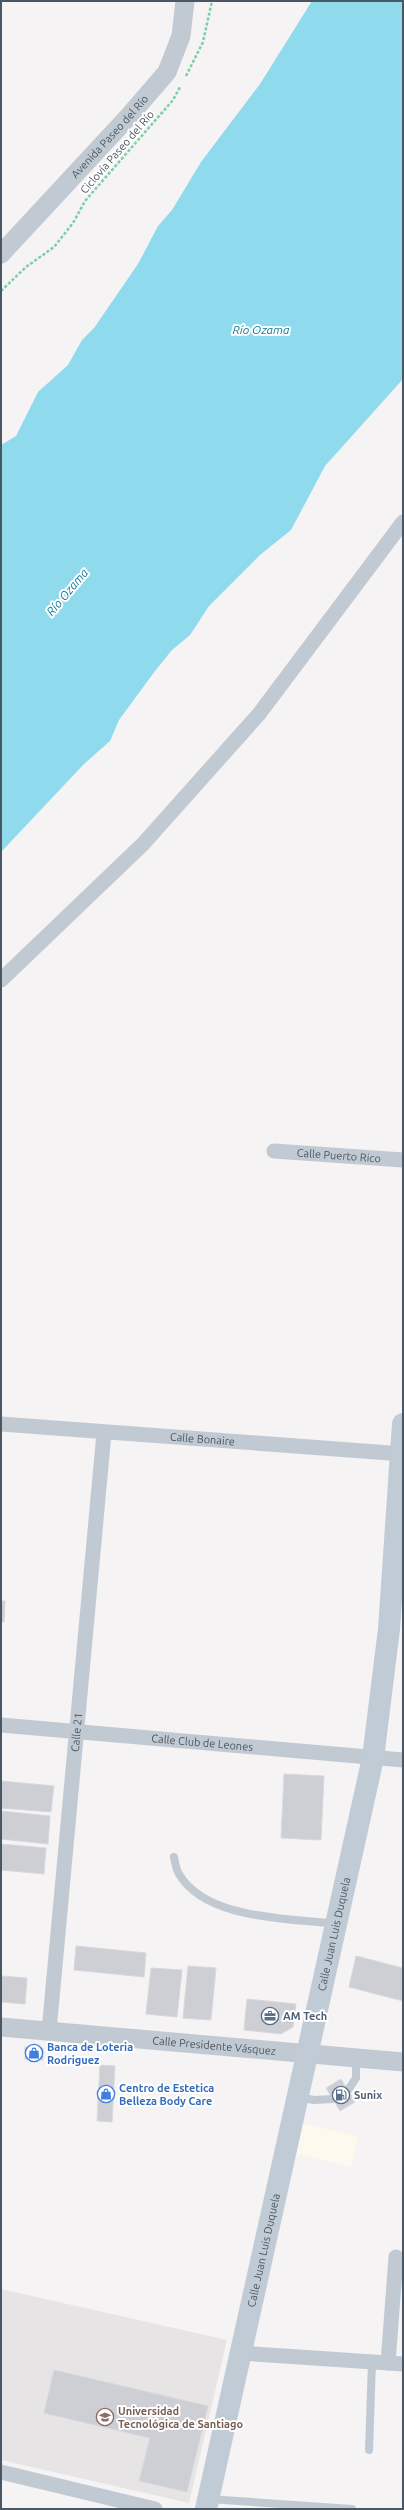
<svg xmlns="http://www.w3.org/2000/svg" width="404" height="2510" viewBox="0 0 404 2510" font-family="Ubuntu,sans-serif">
  <rect width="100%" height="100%" fill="#f5f3f3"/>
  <polygon fill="#fdf9ef" points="300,2123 358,2136 351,2167 293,2153"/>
  <polygon fill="#e6e4e5" points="1,2289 227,2340 189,2503 1,2460"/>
  <polygon fill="#90daee" points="312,1 403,1 403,379 325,466 291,530 260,555 209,606 190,635 172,650 155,671 119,720 110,741 84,764 1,852 1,445 16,436 38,392 68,365 82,340 94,328 138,264 158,226 172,210 201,162 260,84"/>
  <g fill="#cdcfd5" stroke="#d7d9de">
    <polygon points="1,1601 5,1601 4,1622 1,1622"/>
    <polygon points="284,1774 324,1776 321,1840 281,1838"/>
    <polygon points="1,1781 54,1786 51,1812 1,1808"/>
    <polygon points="1,1811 50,1816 48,1844 1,1839"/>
    <polygon points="1,1844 46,1848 44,1874 1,1870"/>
    <polygon points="76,1946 146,1953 144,1977 74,1970"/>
    <polygon points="356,1956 403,1968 403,2001 349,1987"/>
    <polygon points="188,1966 216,1968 211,2020 183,2018"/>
    <polygon points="151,1968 182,1970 177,2017 146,2014"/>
    <polygon points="1,1976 27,1978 25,2004 1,2002"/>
    <polygon points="247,1999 296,2004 293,2027 281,2034 244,2030"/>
    <polygon points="25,2047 43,2048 43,2060 25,2059"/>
    <polygon points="100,2065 115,2066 112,2122 97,2121"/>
    <polygon points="341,2079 355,2102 340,2111 326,2088"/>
    <polygon points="54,2370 208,2406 187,2492 139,2481 150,2438 44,2413"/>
  </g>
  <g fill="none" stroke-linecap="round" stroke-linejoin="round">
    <g stroke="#7ad0a6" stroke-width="2.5" stroke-dasharray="3 2" stroke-linecap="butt">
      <polyline points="186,76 203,42 212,1"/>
      <polyline points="1,291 26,267 54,247 73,223 85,201 173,100 180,87"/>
    </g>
    <g stroke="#c1cad2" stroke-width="8">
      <path d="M174 1857C175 1862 176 1869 179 1874 206 1920 289 1918 336 1924"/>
      <polyline points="348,2090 356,2078 356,2059"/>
      <polyline points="298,2097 314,2100 333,2099"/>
      <polyline points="369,2450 372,2362"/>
      <polyline points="209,2499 352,2509"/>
    </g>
    <g stroke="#c1cad2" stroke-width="15">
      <polyline points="1,980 143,844 259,714 403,522"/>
      <path id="s1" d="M274 1151 403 1160"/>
      <path id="s2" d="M1 1424 403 1454"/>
      <path id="s3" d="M1 1725 403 1760"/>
      <path id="s4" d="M49 2031 104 1433"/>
      <polyline points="240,2353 403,2364"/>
      <polyline points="388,2363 396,2257"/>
      <polyline points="1,2472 155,2509"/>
    </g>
    <g stroke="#c1cad2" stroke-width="19">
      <path id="s5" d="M1 254 129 116 167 72 181 36 185 1"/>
      <path id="s6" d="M1 2027 403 2062"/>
    </g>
    <path stroke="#c1cbd6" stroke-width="22" id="s7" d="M206 2509 373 1758 389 1629 403 1424"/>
  </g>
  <defs>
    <symbol id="office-ring" viewBox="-11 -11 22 22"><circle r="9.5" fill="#fff" stroke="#5c6f8a" stroke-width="1.5"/><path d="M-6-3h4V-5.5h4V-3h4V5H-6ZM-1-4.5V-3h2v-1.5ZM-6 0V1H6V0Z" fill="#5c6f8a"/></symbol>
    <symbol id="shop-ring" viewBox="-11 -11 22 22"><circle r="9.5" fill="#fff" stroke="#3f7fe0" stroke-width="1.5"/><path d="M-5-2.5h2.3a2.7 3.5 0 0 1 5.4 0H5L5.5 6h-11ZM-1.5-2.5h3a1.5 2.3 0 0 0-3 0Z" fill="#3f7fe0"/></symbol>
    <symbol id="fuel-ring" viewBox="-11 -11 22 22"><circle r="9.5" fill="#fff" stroke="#5c6f8a" stroke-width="1.5"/><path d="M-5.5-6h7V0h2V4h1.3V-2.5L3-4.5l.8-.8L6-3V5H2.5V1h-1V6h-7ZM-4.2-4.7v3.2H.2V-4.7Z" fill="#5c6f8a"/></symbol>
    <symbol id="university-ring" viewBox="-11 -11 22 22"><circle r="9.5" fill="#fff" stroke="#8d6e63" stroke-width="1.5"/><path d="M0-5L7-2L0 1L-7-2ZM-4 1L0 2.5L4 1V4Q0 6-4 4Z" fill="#8d6e63"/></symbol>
  </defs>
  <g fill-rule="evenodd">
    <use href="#office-ring" x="260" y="2006" width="20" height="20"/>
    <use href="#shop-ring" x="24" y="2043" width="20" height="20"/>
    <use href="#shop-ring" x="96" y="2084" width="20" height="20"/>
    <use href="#fuel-ring" x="331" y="2085" width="20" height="20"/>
    <use href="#university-ring" x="95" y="2407" width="20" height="20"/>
  </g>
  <g text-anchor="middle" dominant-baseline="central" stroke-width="4" stroke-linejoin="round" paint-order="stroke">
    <g font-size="11" fill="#4a5661" stroke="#fff">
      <text stroke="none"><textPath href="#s5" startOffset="160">Avenida Paseo del Río</textPath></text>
      <text transform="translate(117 152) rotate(-49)">Ciclovía Paseo del Río</text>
      <text stroke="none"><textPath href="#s1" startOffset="65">Calle Puerto Rico</textPath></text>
      <text stroke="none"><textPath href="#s2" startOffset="202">Calle Bonaire</textPath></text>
      <text stroke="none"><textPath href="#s4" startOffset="300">Calle 21</textPath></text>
      <text stroke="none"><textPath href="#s3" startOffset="202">Calle Club de Leones</textPath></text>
      <text stroke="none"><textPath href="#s7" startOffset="589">Calle Juan Luis Duquela</textPath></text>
      <text stroke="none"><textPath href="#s6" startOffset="214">Calle Presidente Vásquez</textPath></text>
      <text stroke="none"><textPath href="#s7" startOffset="265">Calle Juan Luis Duquela</textPath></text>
    </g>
    <g font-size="11" font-weight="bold" fill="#4e5e75" stroke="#fff" text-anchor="start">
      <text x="283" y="2016">AM Tech</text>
      <text x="354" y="2095">Sunix</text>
    </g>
    <g font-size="11" font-weight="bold" fill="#366cbe" stroke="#fff" text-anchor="start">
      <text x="47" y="2047">Banca de Loteria<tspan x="47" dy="13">Rodriguez</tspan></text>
      <text x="119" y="2088">Centro de Estetica<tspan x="119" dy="13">Belleza Body Care</tspan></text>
    </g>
    <g font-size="11" font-weight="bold" fill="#785e54" stroke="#fff" text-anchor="start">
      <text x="118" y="2411">Universidad<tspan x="118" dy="13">Tecnológica de Santiago</tspan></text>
    </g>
    <g font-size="12" font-style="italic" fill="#0c7c9b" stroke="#fff">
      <text x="261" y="329">Río Ozama</text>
      <text transform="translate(67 592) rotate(-50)">Río Ozama</text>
    </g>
  </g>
  <rect width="404" height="2510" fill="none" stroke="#4a5661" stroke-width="4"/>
</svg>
